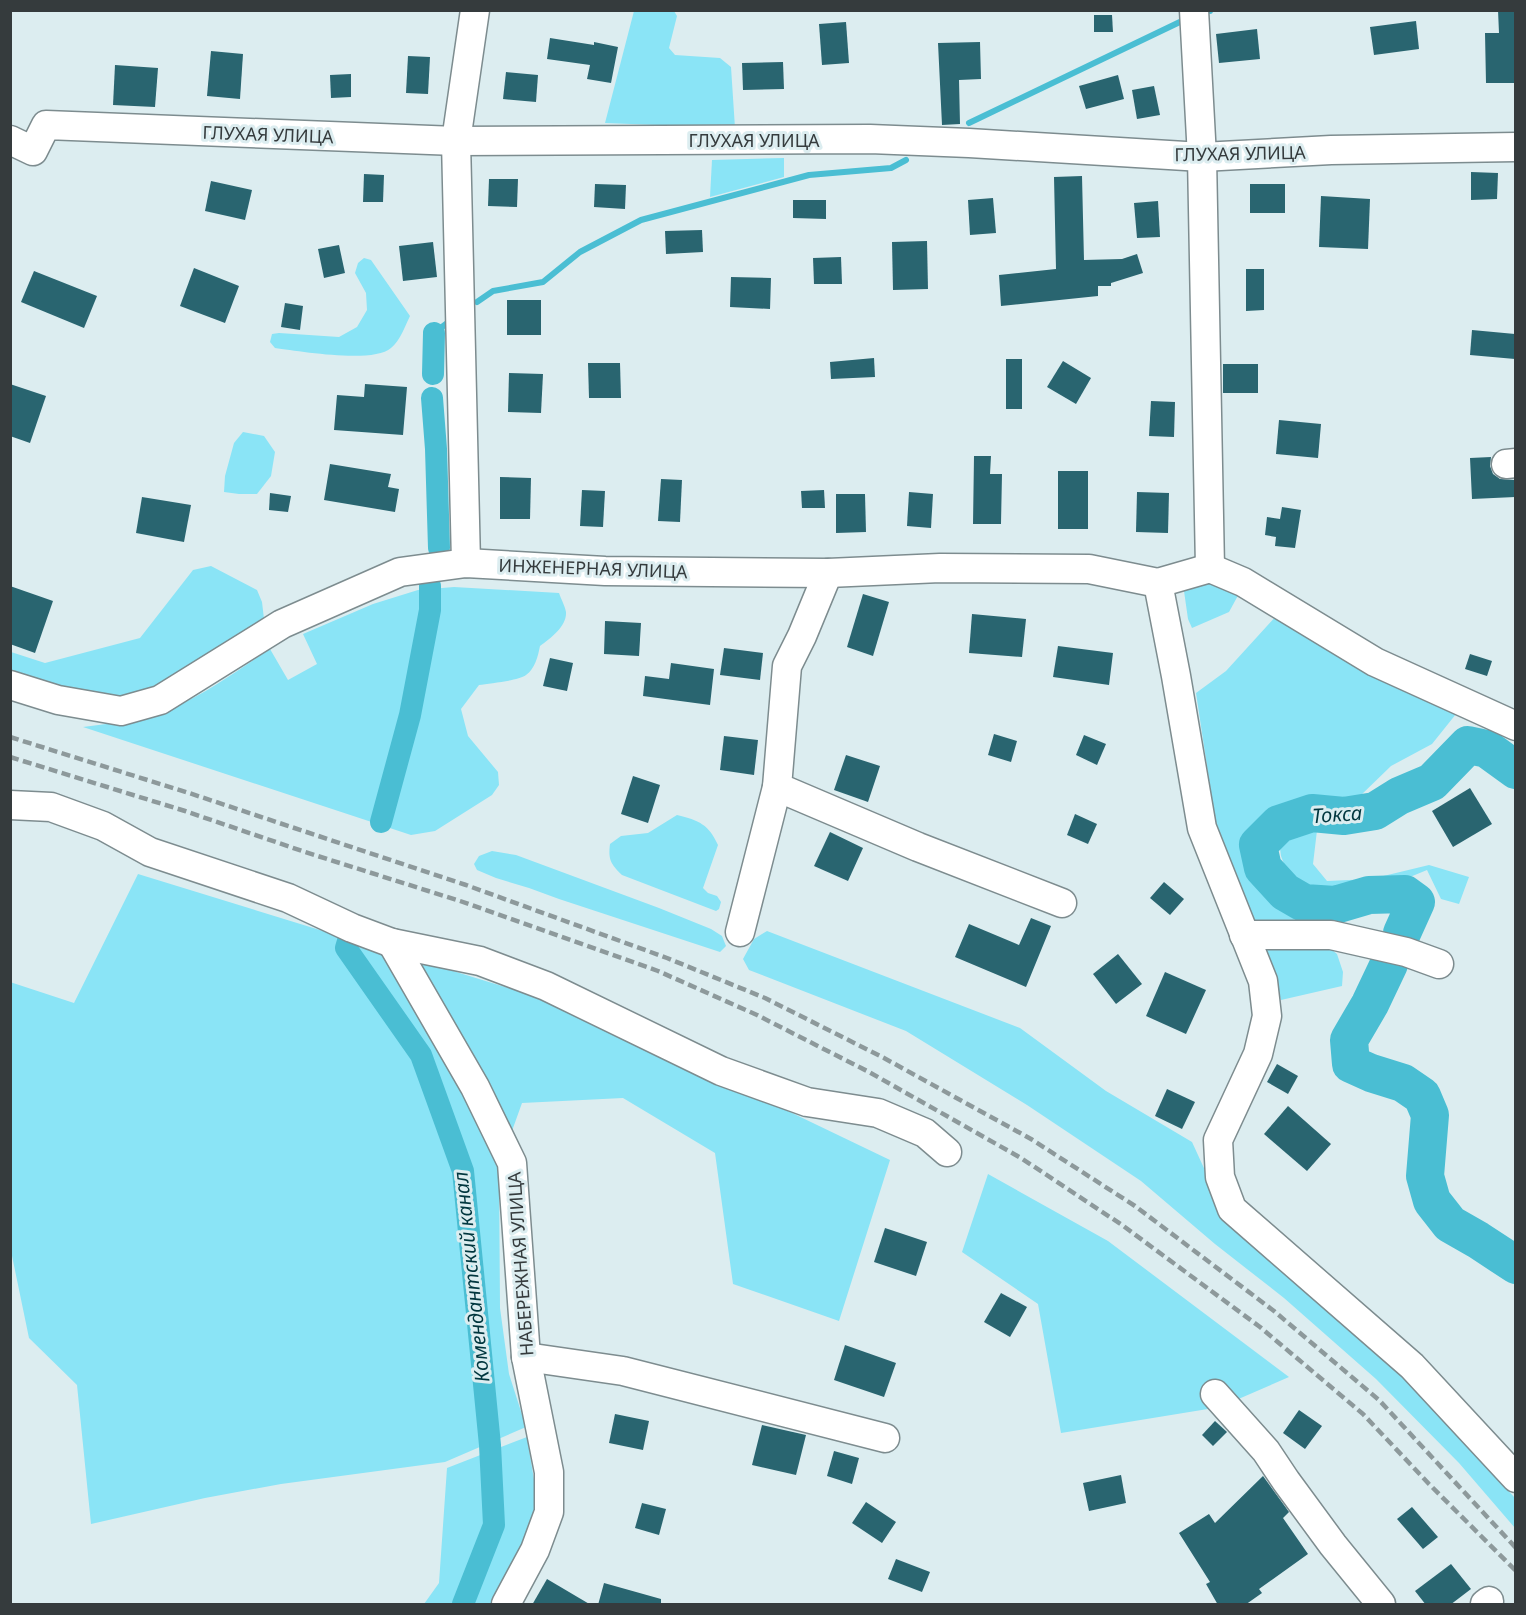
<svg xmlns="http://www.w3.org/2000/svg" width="1526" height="1615" viewBox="0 0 1526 1615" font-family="'Noto Sans',sans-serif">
  <rect width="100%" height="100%" fill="#dcedf0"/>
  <g fill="#8ae4f6">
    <polygon points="634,11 674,11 677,16 669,48 675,55 720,58 731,67 735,128 605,123"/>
    <polygon points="784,158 784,177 710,197 712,160"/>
    <path d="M364 258 371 260 410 316C405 326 400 341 391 348 373 364 299 351 275 348L270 342 272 334 279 333 339 337 357 327 367 310 366 293 355 273 358 263Z"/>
    <polygon points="243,432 264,436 275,452 271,476 257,494 239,494 224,492 225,476 234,443"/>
    <polygon points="211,566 257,590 262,602 264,619 146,691 116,703 11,676 11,652 45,663 140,638 193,570"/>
    <polygon points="1207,582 1241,590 1229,612 1192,628 1188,619 1184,591"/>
    <path d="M454 587 559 593C561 599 565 606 566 612 567 626 551 638 540 646 538 656 535 669 526 675 518 681 490 683 479 685L461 709 468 736 498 772 499 785 492 795 435 831 411 835 83 727C114 723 145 719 174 707 208 693 239 669 270 649L288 680 317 664 303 634 373 604 418 590Z"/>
    <polygon points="1278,614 1460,709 1432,744 1391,766 1358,798 1313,803 1276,820 1253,842 1258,869 1273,902 1337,954 1343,972 1342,986 1281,1000 1271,964 1216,826 1196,693 1226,671"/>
    <path d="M677 815C699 820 709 825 718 845L703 888 708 893 717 896 721 902 719 909 716 911 622 875C611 864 608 860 610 844L621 836 648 833Z"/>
    <polygon points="1318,822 1313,864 1327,881 1371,879 1429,865 1469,877 1459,904 1441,899 1427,870 1393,884 1349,890 1324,896 1312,892 1299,886 1287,872 1281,856 1279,841 1287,827"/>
    <polygon points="492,851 516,855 659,908 711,929 722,936 726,946 720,952 559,899 529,888 496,878 477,870 474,864 479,856"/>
    <polygon points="138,874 538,997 790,1112 890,1160 839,1321 733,1284 715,1153 623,1098 522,1103 499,1167 500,1308 509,1374 526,1427 445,1462 281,1484 205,1498 91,1524 77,1385 29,1338 11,1251 10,982 74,1003"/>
    <polygon points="767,931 1020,1028 1106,1091 1192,1142 1225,1214 1342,1316 1400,1374 1515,1498 1515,1528 1459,1463 1376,1379 1284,1298 1215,1244 1141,1181 1027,1105 906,1031 749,970 743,959 754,939"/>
    <polygon points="988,1174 1108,1241 1289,1377 1220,1407 1061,1433 1038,1304 962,1252"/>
    <polygon points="527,1437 539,1510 493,1604 424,1604 439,1583 447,1468"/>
  </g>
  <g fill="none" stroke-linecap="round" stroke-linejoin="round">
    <g stroke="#4abed3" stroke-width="6">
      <polyline points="1210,11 1210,10"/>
      <polyline points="969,123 1184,20"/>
      <polyline points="477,302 493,291 543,282 580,252 641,220 809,175 891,168 906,160"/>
      <polyline points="434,333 450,321"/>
    </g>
    <g stroke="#4abed3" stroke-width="22">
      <polyline points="433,374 434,333"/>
      <polyline points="432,398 436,449 439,548"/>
      <polyline points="381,822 410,715 430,610 430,586"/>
      <polyline points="349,938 346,948 421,1055 463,1171 490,1445 494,1525 463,1604"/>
    </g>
    <g stroke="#4abed3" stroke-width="38">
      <polyline points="1402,933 1416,902 1405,894 1369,895 1335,905 1304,903 1285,892 1263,868 1258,845 1279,824 1312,813 1344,816 1375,811 1399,796 1432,782 1468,745 1487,749 1516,770"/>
      <polyline points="1389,964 1370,1004 1349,1040 1351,1064 1371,1073 1403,1083 1422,1096 1430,1115 1425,1176 1432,1201 1450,1224 1478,1240 1516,1265"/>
    </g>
  </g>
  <g fill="#296570">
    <polygon points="1498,10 1515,10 1515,83 1486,83 1485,33 1499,33"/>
    <polygon points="1094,15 1112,15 1113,32 1094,32"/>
    <polygon points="1416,21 1419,49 1374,55 1370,27"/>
    <polygon points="846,22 849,63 822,65 819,24"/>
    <polygon points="1257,29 1260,59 1219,63 1216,34"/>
    <polygon points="550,38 594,45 594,42 618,47 611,83 587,79 590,65 547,59"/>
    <polygon points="980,42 981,79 959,80 960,124 942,125 938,43"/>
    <polygon points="211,51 243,54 240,99 207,96"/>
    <polygon points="408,56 430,57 428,94 406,93"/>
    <polygon points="783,62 784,89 743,90 742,63"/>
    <polygon points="115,65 158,68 155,107 113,105"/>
    <polygon points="506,72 538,75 536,102 503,99"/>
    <polygon points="351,74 351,97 331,98 330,75"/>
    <polygon points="1118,75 1124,99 1086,109 1079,86"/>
    <polygon points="1154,86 1160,115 1137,119 1132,90"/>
    <polygon points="1471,172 1498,173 1497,199 1471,200"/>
    <polygon points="364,174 384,175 383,202 363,202"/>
    <polygon points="1082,176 1084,260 1122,259 1137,254 1143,273 1111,283 1111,286 1098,286 1098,296 1001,306 999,275 1056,269 1054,177"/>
    <polygon points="489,179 518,179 517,207 488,206"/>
    <polygon points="211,181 252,190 245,220 205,211"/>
    <polygon points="595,184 626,185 625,209 594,207"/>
    <rect x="1250" y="184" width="35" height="29"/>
    <polygon points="1321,196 1370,199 1368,249 1319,247"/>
    <polygon points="993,198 996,233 970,235 968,200"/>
    <polygon points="793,200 826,200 826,219 793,218"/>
    <polygon points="1158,201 1160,237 1137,238 1134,203"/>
    <polygon points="702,230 703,252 666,254 665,231"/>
    <polygon points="927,241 928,289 893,290 892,242"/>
    <polygon points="433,242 437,277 403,281 399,246"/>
    <polygon points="339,245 345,273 324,278 318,249"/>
    <polygon points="841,257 842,284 814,284 813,258"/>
    <polygon points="194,268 239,286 225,323 180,306"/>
    <polygon points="1246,269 1264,269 1264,310 1246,311"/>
    <polygon points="34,271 97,296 84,328 21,302"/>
    <polygon points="731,277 771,278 770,309 730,307"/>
    <rect x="507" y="300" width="34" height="35"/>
    <polygon points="285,303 303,306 300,330 281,327"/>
    <polygon points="1472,330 1515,334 1515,359 1470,355"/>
    <polygon points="874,358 875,377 831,379 830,362"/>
    <rect x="1006" y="359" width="16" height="50"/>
    <polygon points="1063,361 1091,378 1076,404 1047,387"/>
    <polygon points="588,363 620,363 621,398 589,398"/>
    <rect x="1223" y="364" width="35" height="29"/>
    <polygon points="509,373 543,374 541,413 508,412"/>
    <polygon points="10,384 46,396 30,443 10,436"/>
    <polygon points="365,384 407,387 403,435 334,430 337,395 364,397"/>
    <polygon points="1151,401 1175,402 1174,437 1149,436"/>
    <polygon points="1279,420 1321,424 1318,458 1276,454"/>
    <polygon points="974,456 991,456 990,474 1002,474 1001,524 973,524"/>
    <polygon points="1491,457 1490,466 1493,474 1500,479 1515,480 1515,497 1472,499 1470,458"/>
    <polygon points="330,464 391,474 388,487 399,489 395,512 324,500"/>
    <rect x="1058" y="471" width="30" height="58"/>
    <polygon points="500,477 531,478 530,519 500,519"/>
    <polygon points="661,479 682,480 680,522 658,521"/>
    <polygon points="582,490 605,491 603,527 580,526"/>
    <polygon points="824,490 825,508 802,508 801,491"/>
    <polygon points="909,492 933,494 931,528 907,526"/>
    <polygon points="1137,492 1169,493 1168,533 1136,532"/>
    <polygon points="270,493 291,496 288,512 269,510"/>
    <polygon points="836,494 865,494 866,532 836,533"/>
    <polygon points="142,497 191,505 184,542 136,533"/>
    <polygon points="1282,507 1301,510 1295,548 1275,546 1276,537 1265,535 1267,517 1280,519"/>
    <polygon points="10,586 53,601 35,653 10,644"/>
    <polygon points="863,594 889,602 873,656 847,647"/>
    <polygon points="972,614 1026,619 1022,657 969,653"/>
    <polygon points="605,621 641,623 639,656 604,654"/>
    <polygon points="1058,646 1113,653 1109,685 1053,677"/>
    <polygon points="724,648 763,653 760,680 720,675"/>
    <polygon points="1470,654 1492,661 1487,676 1465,669"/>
    <polygon points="550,658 573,663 567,691 543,686"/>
    <polygon points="671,663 714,669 710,705 643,696 645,676 669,679"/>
    <polygon points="994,734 1017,741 1011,762 988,755"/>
    <polygon points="1084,735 1106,744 1097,765 1076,755"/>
    <polygon points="724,736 758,740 754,775 720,770"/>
    <polygon points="846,755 880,766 868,802 834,790"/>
    <polygon points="633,776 660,785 648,823 621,814"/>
    <polygon points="1470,788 1492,824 1453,847 1432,811"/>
    <polygon points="1075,814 1097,824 1088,844 1067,835"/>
    <polygon points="830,832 863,848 848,881 814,866"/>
    <polygon points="1164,882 1184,899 1170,915 1150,898"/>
    <polygon points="1031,918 1051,926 1026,987 955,957 969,924 1019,945"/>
    <polygon points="1118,954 1142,984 1116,1004 1093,974"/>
    <polygon points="1165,972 1206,990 1186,1034 1146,1016"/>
    <polygon points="1277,1064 1298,1076 1288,1094 1267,1082"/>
    <polygon points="1167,1089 1195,1102 1182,1129 1155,1116"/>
    <polygon points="1288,1106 1331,1144 1307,1171 1264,1134"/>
    <polygon points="885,1228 927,1242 916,1276 874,1262"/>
    <polygon points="1001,1293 1027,1307 1010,1337 984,1322"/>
    <polygon points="845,1345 896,1363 884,1397 834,1380"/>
    <polygon points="1299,1410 1322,1426 1305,1449 1283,1433"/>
    <polygon points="615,1414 649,1421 643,1450 609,1443"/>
    <polygon points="1215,1421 1227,1432 1213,1446 1202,1435"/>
    <polygon points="762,1425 806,1435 796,1475 752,1465"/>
    <polygon points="834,1451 859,1458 852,1484 827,1476"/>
    <polygon points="1121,1475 1126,1503 1089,1511 1083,1483"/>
    <polygon points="1263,1476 1289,1512 1283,1518 1308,1554 1259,1589 1262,1593 1245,1605 1218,1605 1206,1584 1210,1582 1179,1533 1209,1514 1215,1523"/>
    <polygon points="866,1502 896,1522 882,1543 852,1523"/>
    <polygon points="642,1503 666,1509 659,1535 635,1528"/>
    <polygon points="1412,1507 1438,1537 1423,1549 1397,1519"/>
    <polygon points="896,1559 930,1572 922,1592 888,1579"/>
    <polygon points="1451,1564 1471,1589 1450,1605 1426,1605 1415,1591"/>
    <polygon points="547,1579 591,1605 532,1605"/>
    <polygon points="604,1583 661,1599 661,1605 598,1605"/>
  </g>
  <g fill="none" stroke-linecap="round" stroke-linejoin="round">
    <defs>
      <g id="minor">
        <polyline points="1194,10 1202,157 1210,568"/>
        <polyline points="10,140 33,151 46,125 456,141 870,139 969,143 1202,157 1331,150 1516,147"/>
        <polyline points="1506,464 1516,463"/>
        <polyline points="466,563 456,141 475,10"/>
        <polyline points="1210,568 1243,582 1375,662 1516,726"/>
        <polyline points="828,573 802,636 787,666 777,787 918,847 1062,903"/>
        <polyline points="1158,583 1176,676 1202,828 1263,981 1267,1016 1258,1054 1218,1140 1220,1177 1232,1209 1412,1366 1516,1478"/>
        <polyline points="10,685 58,700 121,711 160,700 282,624 400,572 466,563 605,571 828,573 940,568 1089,569 1158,583 1210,568"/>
        <polyline points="10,805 51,807 103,826 150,852 288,898 352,928 392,943 480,961 546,986 721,1071 807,1102 878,1113 925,1133 947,1152"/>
        <polyline points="740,932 777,787"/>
        <polyline points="1244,935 1331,935 1406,952 1439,964"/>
        <polyline points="392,943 475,1087 512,1163 526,1357 549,1472 549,1512 535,1550 506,1604"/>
        <polyline points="526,1357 623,1371 885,1438"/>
        <polyline points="1215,1394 1266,1451 1286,1481 1333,1545 1381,1604"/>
        <polyline points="1485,1604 1489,1601"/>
      </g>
    </defs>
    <use href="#minor" stroke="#7d8c8f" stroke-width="31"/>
    <use href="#minor" stroke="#fff" stroke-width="28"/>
    <g stroke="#8d999b" stroke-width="4.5" stroke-dasharray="9 4.5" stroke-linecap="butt">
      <polyline points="10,737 189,793 466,885 667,958 765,998 884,1058 1031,1139 1135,1206 1274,1311 1379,1400 1516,1548"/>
      <polyline points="10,757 185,811 305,852 460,901 658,971 757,1015 869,1072 1021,1158 1122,1225 1260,1327 1363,1414 1429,1484 1516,1571"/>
    </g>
  </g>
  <g text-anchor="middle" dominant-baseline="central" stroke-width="6" stroke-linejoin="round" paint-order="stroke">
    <g font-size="18" fill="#353b3d" stroke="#dcedf0">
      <text transform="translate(268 134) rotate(2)">ГЛУХАЯ УЛИЦА</text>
      <text x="754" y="140">ГЛУХАЯ УЛИЦА</text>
      <text transform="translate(1240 153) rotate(-1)">ГЛУХАЯ УЛИЦА</text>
      <text transform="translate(593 568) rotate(2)">ИНЖЕНЕРНАЯ УЛИЦА</text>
      <text transform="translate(520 1264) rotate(-94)">НАБЕРЕЖНАЯ УЛИЦА</text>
    </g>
    <g font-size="20" font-style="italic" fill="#00363e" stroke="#dcedf0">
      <text transform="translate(1337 814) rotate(-4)">Токса</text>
      <text transform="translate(471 1277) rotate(-96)">Комендантский канал</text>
    </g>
  </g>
  <rect width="1526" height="1615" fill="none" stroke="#353b3d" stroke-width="24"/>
</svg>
